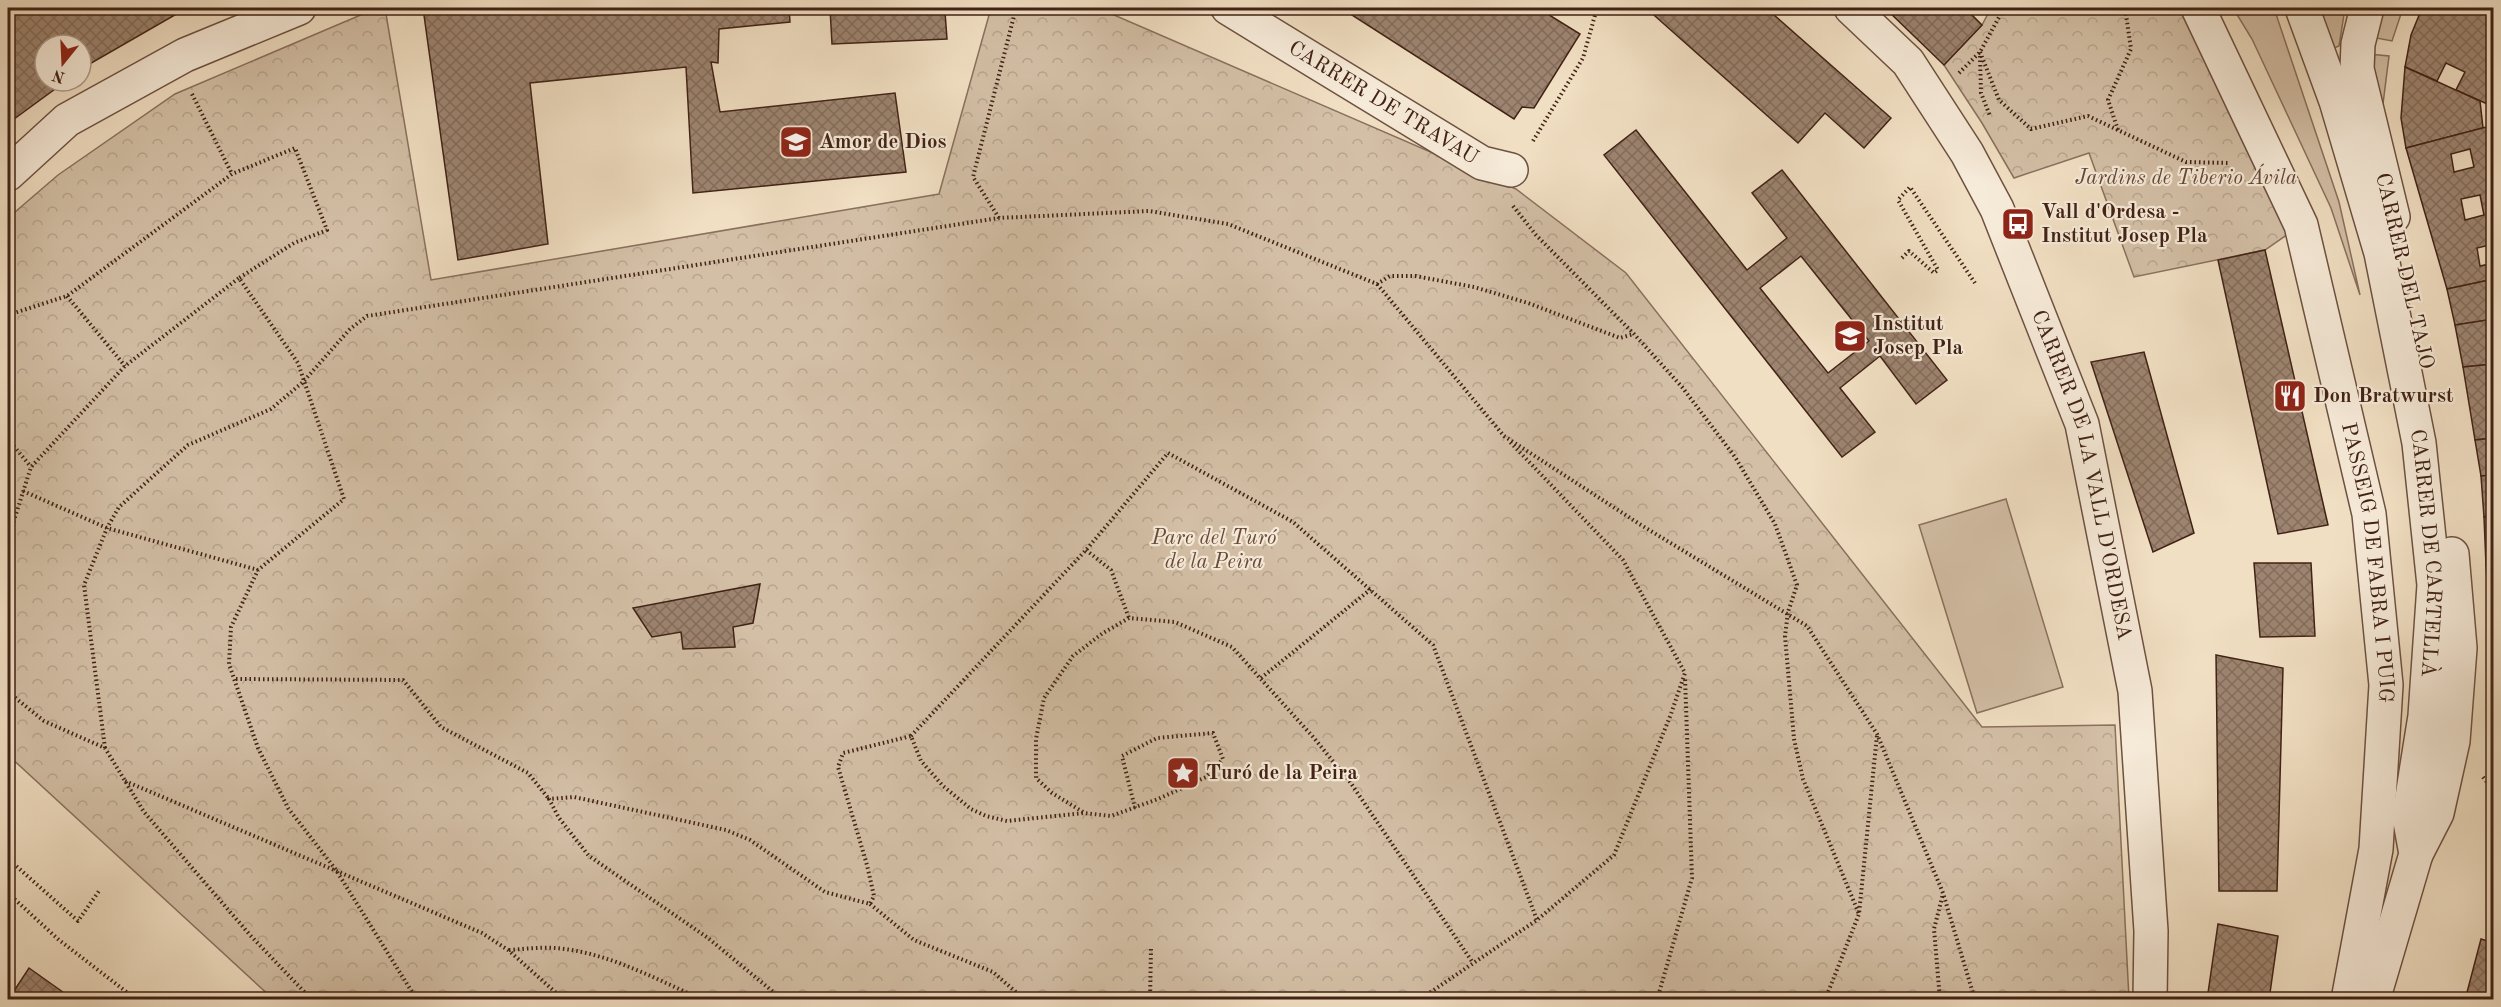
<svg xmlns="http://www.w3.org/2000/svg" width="2501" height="1007" viewBox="0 0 2501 1007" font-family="'Old Standard TT',serif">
  <defs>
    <pattern id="park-crowns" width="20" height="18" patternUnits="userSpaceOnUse" patternTransform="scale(1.5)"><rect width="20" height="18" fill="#d3bfa6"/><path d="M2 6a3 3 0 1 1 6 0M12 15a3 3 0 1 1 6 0" fill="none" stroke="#b6a48e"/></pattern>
    <pattern id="building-cross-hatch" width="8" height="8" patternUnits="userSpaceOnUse" patternTransform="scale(1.5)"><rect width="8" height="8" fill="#9d8470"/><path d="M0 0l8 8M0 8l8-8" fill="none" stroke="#826c5b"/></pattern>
  </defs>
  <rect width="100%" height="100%" fill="#f1dfc3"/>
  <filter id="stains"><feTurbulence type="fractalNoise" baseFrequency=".00333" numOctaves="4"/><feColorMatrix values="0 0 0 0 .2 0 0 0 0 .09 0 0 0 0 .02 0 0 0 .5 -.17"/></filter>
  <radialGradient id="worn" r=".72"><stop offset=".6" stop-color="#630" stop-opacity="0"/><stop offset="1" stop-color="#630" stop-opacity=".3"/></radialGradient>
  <g fill="#d3bfa6" stroke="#8a705e" stroke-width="1.5">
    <polygon points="2233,8 2274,8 2339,202 2360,295 2331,208 2252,39"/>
    <polygon points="2317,8 2345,8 2339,46 2332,49"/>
    <polygon points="2379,8 2403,8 2392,41 2371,37"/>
    <polygon points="2368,54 2389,56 2383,104 2386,147"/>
    <polygon points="2006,499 2063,687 1977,713 1919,525"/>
  </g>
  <g fill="url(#park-crowns)" stroke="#8a705e" stroke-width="1.5">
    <polygon points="377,8 385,8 431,280 939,194 991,8 1098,8 1516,189 1626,273 1982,727 2115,725 2129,999 273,999 8,755 8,218 58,175 175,94"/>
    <polygon points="1991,8 2198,8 2301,225 2265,250 2134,277 2089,153 2014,178 1982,123 1944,65 1982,25"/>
  </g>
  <g fill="url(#building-cross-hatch)" stroke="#412216" stroke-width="1.5" fill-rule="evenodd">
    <polygon points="8,8 187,8 81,69 81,45 45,45 45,81 66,81 10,122 8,119"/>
    <polygon points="423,8 452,8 452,10 458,8 709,8 709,12 747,8 789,8 790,22 719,29 718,63 711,62 720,112 895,93 906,172 693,193 686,67 530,83 548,244 458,260"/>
    <polygon points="830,8 948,8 945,12 947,39 832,44"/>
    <polygon points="1341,8 1538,8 1580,34 1534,108 1522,107 1514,119"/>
    <polygon points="1646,8 1766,8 1891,118 1864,148 1825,113 1798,143"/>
    <polygon points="1885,8 1965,8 1982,25 1944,65"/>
    <polygon points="2422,8 2494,8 2494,107 2456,90 2465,72 2446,63 2437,81 2405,67 2411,35"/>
    <polygon points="2405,67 2480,101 2483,128 2406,148 2401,118"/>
    <path d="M2494 125V244L2477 248 2480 266 2494 263V279L2447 289 2406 148ZM2470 149 2474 167 2454 172 2451 154ZM2480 195 2484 215 2465 220 2461 199Z"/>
    <path d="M1636 130 1747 270 1787 238 1752 193 1782 170 1947 380 1916 404 1880 356 1840 388 1875 432 1842 457 1604 155ZM1801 256 1869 341 1828 373 1760 288Z"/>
    <polygon points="2265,250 2328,525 2278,534 2218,260"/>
    <polygon points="2494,279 2494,319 2455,325 2447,289"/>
    <polygon points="2487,320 2491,340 2494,340 2494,364 2463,367 2455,325"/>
    <polygon points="2144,352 2194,533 2153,552 2091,362"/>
    <polygon points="2494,364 2494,438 2475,440 2463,367"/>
    <polygon points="2494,438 2494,475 2481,476 2475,440"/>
    <polygon points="2494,475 2494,516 2484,517 2481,476"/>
    <polygon points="2494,516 2494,565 2486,565 2484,517"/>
    <polygon points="2254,563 2311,563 2315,636 2260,637"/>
    <polygon points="2486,565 2494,565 2494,599 2488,599"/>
    <polygon points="760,584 753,623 733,627 735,647 683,649 681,632 652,637 633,608"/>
    <polygon points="2488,599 2494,599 2494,636 2489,636"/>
    <polygon points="2489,636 2494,636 2494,684 2490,683"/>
    <polygon points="2216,655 2283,668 2277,891 2219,891"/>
    <polygon points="2218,924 2278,936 2269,1000 2207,1000"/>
    <polygon points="2481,939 2494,943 2494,1000 2465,1000"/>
    <polygon points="29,968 74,1000 8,1000"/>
  </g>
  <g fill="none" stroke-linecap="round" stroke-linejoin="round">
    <defs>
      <g id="minor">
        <path id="s1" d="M1228 8 1482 163 1511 170"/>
        <path id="s2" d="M1851 8 1908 62 1967 153 1997 209 2082 424 2135 691 2151 931 2150 1000"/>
        <path id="s3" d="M2198 8 2301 225 2369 514 2386 685 2376 849 2348 1000"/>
        <path id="s4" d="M2302 8 2336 101 2381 253 2419 443 2434 585 2425 716 2409 816 2416 854 2373 1000"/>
        <polyline points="2367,8 2358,44 2357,69 2393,217"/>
        <polyline points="8,174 67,120 185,55 299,8"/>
        <polyline points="2416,854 2437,813 2453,741 2460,648 2452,554"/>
      </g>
    </defs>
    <use href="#minor" stroke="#6d5141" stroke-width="36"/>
    <g stroke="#412216" stroke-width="4" stroke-dasharray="1.5 3" stroke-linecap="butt">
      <polyline points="1980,52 1999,100 2031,129 2088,116 2186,162 2230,163"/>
      <polyline points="1980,56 1981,93 1990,116"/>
      <polyline points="1959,73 1980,52 2004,8"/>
      <polyline points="192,94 232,174"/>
      <polyline points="2118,130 2108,100 2131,49 2125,8"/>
      <polyline points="1533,141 1583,58 1597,8"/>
      <polyline points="1513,206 1536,235 1634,334 1682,387 1735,457 1775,524 1797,585 1788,612 1785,636 1794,739 1803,779 1859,914"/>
      <polyline points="999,218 973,177 1016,8"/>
      <polyline points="1902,258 1909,251 1934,273 1938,270 1898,200 1910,187 1975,283"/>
      <polyline points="1377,284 1504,436 1641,525 1807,626 1877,734 1943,893 1975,1000"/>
      <polyline points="67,296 125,366"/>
      <polyline points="8,315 67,296 232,174 295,148 327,230 294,243 239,278"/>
      <polyline points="8,439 31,467"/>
      <polyline points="23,491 107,528 258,570"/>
      <polyline points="8,539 31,467 125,366 239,278 298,363 344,499 258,570 231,627 229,664 258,748 288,808 336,870 417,1000"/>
      <polyline points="1086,550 1111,570 1129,618"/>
      <polyline points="1261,678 1371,589"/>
      <polyline points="236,679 403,680 441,727 528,773 549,799"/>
      <polyline points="8,692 44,721 105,748 144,812 250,935 312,1000"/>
      <polyline points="911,736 1086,550 1168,453 1293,522 1433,645 1537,920"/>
      <polyline points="105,748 84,585 107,528 119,507 188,445 271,409 303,382 350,329 367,316 999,218 1149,211 1228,224 1377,284 1390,276 1415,276 1474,287 1528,303 1620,338 1634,334"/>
      <polyline points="2483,777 2494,791"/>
      <polyline points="125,781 482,933 508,950 564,1000"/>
      <polyline points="1083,812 1052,793 1036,778 1036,739 1044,698 1073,656 1103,633 1129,618 1175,622 1232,647 1314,738 1350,782 1473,963"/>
      <polyline points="8,866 15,865 78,921 99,891"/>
      <polyline points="8,893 59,940 137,1000"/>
      <polyline points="870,904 914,940 993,972 1025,1000"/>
      <path d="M509 950C524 949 540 947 555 948 607 952 656 979 703 1000"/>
      <polyline points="783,1000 708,938 589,856 559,818 549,799 574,797 726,830 750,840 825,892 870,904 874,896 867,865 838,767 843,753 911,736 921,761 943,786 971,809 986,816 1007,821 1084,813 1111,816 1158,799 1206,777 1223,759 1213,733 1157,738 1122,756 1135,808"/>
      <polyline points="1150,1000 1151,948"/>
      <polyline points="1419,1000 1537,920 1614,855 1671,714 1685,673 1623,560 1509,441"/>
      <polyline points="1657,1000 1692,878 1685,677"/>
      <polyline points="1825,1000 1859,914 1877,735"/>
      <polyline points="1940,1000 1934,929 1943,894"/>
    </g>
    <use href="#minor" stroke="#f6ead8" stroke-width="33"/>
  </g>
  <defs>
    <symbol id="school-square" viewBox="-11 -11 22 22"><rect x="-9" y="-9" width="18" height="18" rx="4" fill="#8f2418" stroke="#f6ead8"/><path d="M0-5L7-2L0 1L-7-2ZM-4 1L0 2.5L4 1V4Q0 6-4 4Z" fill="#fff"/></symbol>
    <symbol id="bus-square" viewBox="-11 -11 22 22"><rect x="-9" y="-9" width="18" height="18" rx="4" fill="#8f2418" stroke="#f6ead8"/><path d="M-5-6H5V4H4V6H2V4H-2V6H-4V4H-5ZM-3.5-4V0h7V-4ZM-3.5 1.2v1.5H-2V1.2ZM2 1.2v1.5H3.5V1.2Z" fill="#fff"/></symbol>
    <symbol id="restaurant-square" viewBox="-11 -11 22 22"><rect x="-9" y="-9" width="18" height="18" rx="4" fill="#8f2418" stroke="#f6ead8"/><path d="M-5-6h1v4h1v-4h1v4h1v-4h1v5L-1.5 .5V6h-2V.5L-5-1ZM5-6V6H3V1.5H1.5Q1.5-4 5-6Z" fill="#fff"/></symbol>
    <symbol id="sight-square" viewBox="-11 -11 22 22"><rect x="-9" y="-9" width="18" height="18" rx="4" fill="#8f2418" stroke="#f6ead8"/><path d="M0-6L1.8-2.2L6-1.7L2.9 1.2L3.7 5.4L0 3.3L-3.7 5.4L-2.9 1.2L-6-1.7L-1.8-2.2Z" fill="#fff"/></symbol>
  </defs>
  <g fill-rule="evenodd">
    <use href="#school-square" x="777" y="123" width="38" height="38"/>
    <use href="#bus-square" x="1999" y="205" width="38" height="38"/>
    <use href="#school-square" x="1831" y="317" width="38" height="38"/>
    <use href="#restaurant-square" x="2271" y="377" width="38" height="38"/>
    <use href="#sight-square" x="1164" y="754" width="38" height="38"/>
  </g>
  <g text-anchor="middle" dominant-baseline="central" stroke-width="4.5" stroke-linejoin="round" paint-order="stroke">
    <g font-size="21" fill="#412216" stroke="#f6ead8">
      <text stroke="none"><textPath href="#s1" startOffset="182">CARRER DE TRAVAU</textPath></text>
      <text transform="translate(2404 271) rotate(77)">CARRER DEL TAJO</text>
      <text stroke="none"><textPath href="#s2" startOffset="531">CARRER DE LA VALL D'ORDESA</textPath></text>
      <text stroke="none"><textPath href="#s4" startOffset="562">CARRER DE CARTELLÀ</textPath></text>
      <text stroke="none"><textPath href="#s3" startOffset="585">PASSEIG DE FABRA I PUIG</textPath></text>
    </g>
    <g font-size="21" font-weight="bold" fill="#412216" stroke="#f6ead8" text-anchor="start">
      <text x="819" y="142">Amor de Dios</text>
      <text x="2041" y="212">Vall d'Ordesa -<tspan x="2041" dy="24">Institut Josep Pla</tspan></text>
      <text x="1873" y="324">Institut<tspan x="1873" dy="24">Josep Pla</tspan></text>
      <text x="2313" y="396">Don Bratwurst</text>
      <text x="1206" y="773">Turó de la Peira</text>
    </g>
    <g font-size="21" font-style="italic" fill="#66493a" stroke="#f6ead8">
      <text x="2186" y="178">Jardins de Tiberio Ávila</text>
      <text x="1214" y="538">Parc del Turó<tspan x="1214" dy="24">de la Peira</tspan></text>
    </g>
  </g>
  <rect width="2501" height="1007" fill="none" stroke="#f1dfc3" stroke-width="30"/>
  <rect x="9" y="9" width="2483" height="989" fill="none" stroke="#412216" stroke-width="3"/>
  <rect x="15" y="15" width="2471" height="977" fill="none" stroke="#412216" stroke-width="1.5"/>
  <g transform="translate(63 63) rotate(198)"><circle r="28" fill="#f6ead8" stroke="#ae9a8a" stroke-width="1.5"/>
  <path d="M0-4.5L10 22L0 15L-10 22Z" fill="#8f2418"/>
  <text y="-9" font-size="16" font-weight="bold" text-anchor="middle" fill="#412216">N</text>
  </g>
  <rect width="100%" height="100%" filter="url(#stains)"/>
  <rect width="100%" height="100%" fill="url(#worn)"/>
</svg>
